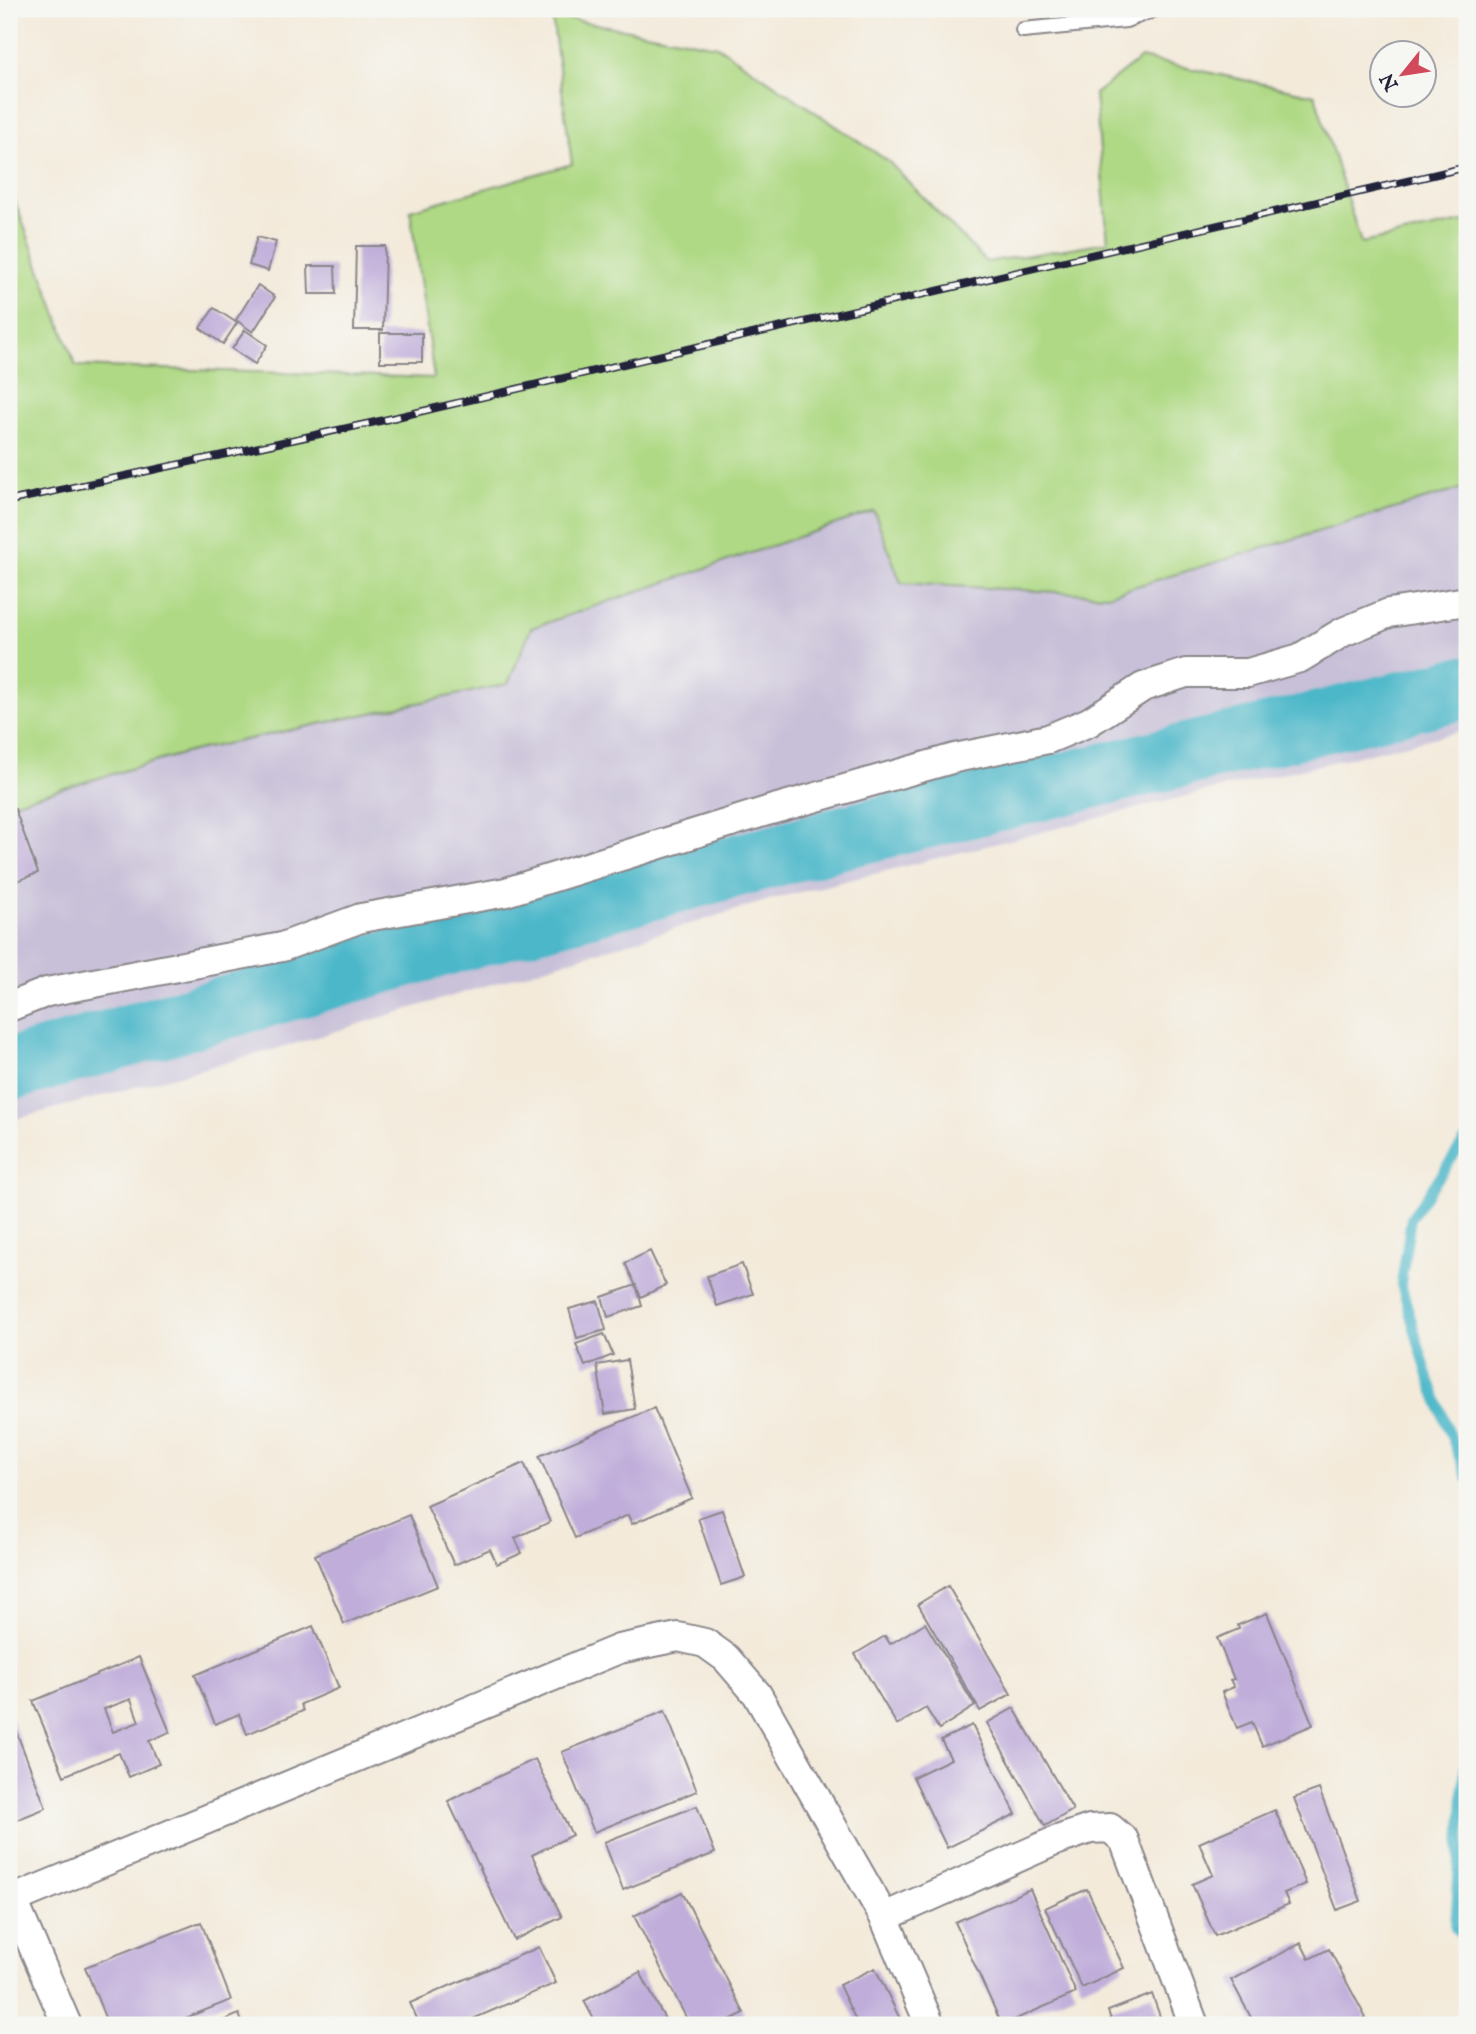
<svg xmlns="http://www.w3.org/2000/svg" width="1476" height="2034" viewBox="0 0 1476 2034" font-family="'IM FELL English',serif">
  <rect width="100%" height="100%" fill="#f6f6f2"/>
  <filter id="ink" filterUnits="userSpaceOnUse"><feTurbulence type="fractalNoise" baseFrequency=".0143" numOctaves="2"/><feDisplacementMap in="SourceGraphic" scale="14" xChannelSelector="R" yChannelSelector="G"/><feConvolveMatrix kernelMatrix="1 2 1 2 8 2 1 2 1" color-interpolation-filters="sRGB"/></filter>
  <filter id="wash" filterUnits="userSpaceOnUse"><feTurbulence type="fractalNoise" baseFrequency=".00686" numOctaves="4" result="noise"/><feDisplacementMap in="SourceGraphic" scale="28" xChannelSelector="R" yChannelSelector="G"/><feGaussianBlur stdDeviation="1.57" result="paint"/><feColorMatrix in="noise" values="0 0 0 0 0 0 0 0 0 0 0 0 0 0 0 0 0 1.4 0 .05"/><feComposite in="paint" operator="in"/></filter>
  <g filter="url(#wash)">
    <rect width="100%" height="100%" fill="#f3eada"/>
    <polygon fill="#c8c0d8" points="1467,487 1467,730 1158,803 769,900 287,1046 9,1121 9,804 192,751 531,628 874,511 1107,595"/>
    <polygon fill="#afd984" stroke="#687e60" stroke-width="2" points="552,16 717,46 888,161 986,262 1108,242 1095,94 1141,58 1315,95 1361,243 1467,221 1467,487 1107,595 901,583 874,511 531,628 508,684 192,751 9,804 9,185 76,366 434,378 410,210 572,164"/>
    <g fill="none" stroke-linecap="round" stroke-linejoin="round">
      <g stroke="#4cb7c9" stroke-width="10">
        <polyline points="1467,1137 1411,1218 1401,1284 1428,1376 1467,1478"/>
        <polyline points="1467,1729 1455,1928 1467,1942"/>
      </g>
      <polyline stroke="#4cb7c9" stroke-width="63" points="9,1070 457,941 847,836 1467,687"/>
    </g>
    <g id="blocks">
      <g fill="#c0adda" fill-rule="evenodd">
        <polygon points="257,237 276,242 268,271 249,265"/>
        <polygon points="356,246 385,246 383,330 354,330"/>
        <polygon points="308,266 335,266 336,294 309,294"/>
        <polygon points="258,285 275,297 253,332 236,320"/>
        <polygon points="214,308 237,323 223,344 200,328"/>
        <polygon points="245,330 267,345 255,364 232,349"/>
        <rect x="380" y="333" width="42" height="29"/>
        <polygon points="15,809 38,873 9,884 9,811"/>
        <polygon points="650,1251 666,1285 641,1297 625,1263"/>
        <polygon points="742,1264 753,1294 717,1306 707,1276"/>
        <polygon points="636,1285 642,1306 608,1317 602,1297"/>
        <polygon points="598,1301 606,1330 577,1338 569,1309"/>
        <polygon points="604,1334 613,1355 585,1366 576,1344"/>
        <polygon points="627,1360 635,1409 605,1414 597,1365"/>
        <polygon points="654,1408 692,1498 632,1524 628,1515 575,1538 539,1456"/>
        <polygon points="524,1463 550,1522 515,1538 522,1553 497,1564 490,1549 454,1565 427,1506"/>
        <polygon points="722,1510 745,1577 721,1585 698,1518"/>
        <polygon points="409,1515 438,1586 344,1624 315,1555"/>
        <polygon points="948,1586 1011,1694 980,1711 918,1604"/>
        <polygon points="1267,1613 1313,1725 1262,1746 1252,1722 1237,1728 1222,1692 1234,1687 1230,1680 1234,1679 1217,1638 1239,1629 1238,1625"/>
        <polygon points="925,1623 975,1706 939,1729 926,1708 897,1725 855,1654 885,1636 890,1644"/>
        <polygon points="313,1626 339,1688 301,1704 303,1711 247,1734 239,1714 215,1724 195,1675"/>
        <path d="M139 1657 170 1732 149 1741 159 1764 129 1777 119 1753 64 1776 33 1701ZM131 1699 139 1722 113 1732 104 1709Z"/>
        <polygon points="1014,1708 1073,1810 1045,1826 987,1723"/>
        <polygon points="665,1711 697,1791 594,1832 562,1752"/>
        <polygon points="9,1713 46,1808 9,1823"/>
        <polygon points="972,1725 1016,1814 947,1848 913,1777 951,1759 941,1740"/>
        <polygon points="535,1759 572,1835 532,1855 562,1917 514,1940 448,1801"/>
        <polygon points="1319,1789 1361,1901 1337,1910 1294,1798"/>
        <polygon points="697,1806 715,1853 623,1890 604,1842"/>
        <polygon points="1275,1810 1306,1884 1284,1893 1289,1904 1215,1936 1192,1884 1213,1875 1199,1843"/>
        <polygon points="1030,1889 1076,1993 1002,2025 955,1922"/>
        <polygon points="1087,1889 1124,1968 1082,1988 1045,1908"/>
        <polygon points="682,1892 744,2013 720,2025 690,2025 634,1916"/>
        <polygon points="201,1922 231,2000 168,2025 108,2025 85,1967"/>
        <polygon points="1301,1943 1309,1959 1329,1949 1366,2018 1354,2025 1271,2025 1269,2022 1263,2025 1255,2025 1231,1980"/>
        <polygon points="539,1947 556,1983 459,2025 420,2025 410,2003"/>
        <polygon points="875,1968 903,2025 858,2025 839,1985"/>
        <polygon points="640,1972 668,2025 597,2025 584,2001"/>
        <polygon points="1152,1994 1163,2025 1113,2025 1108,2011"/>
        <polygon points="239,2014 243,2025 213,2025"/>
      </g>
    </g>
  </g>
  <g filter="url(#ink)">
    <use href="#blocks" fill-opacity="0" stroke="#8a868a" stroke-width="2"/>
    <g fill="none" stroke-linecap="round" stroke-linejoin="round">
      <defs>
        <polyline id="service" points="1023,30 1126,20 1155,9"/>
        <g id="minor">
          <polyline points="9,1007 47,992 282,947 361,918 506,892 767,811 955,758 1048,739 1089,722 1143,687 1186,673 1248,673 1300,658 1343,632 1389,613 1467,601"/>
          <polyline points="13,1900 67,2025"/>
          <polyline points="9,1901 619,1649 678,1637 705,1643 726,1658 757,1694 884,1917 930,2025"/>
          <polyline points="884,1917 1055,1841 1090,1829 1110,1828 1124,1840 1194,2025"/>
        </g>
      </defs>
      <use href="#service" stroke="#8a868a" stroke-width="18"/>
      <use href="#minor" stroke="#8a868a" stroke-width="32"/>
      <use href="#service" stroke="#fff" stroke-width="14"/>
      <use href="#minor" stroke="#fff" stroke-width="28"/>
      <defs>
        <polyline id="rail" points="9,501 380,421 1467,167"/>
      </defs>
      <use href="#rail" stroke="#22223b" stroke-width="8"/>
      <use href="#rail" stroke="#f6f6f2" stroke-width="5" stroke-dasharray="16" stroke-linecap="butt"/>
    </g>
  </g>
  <rect width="1476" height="2034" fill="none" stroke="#f6f6f2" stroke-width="35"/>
  <g transform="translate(1403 74) rotate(240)"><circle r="33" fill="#f6f6f2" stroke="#a1a1a9" stroke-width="2"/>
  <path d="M0-5L12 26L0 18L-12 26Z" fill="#d1495b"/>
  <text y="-10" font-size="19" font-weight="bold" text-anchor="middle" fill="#22223b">N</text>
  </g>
</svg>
